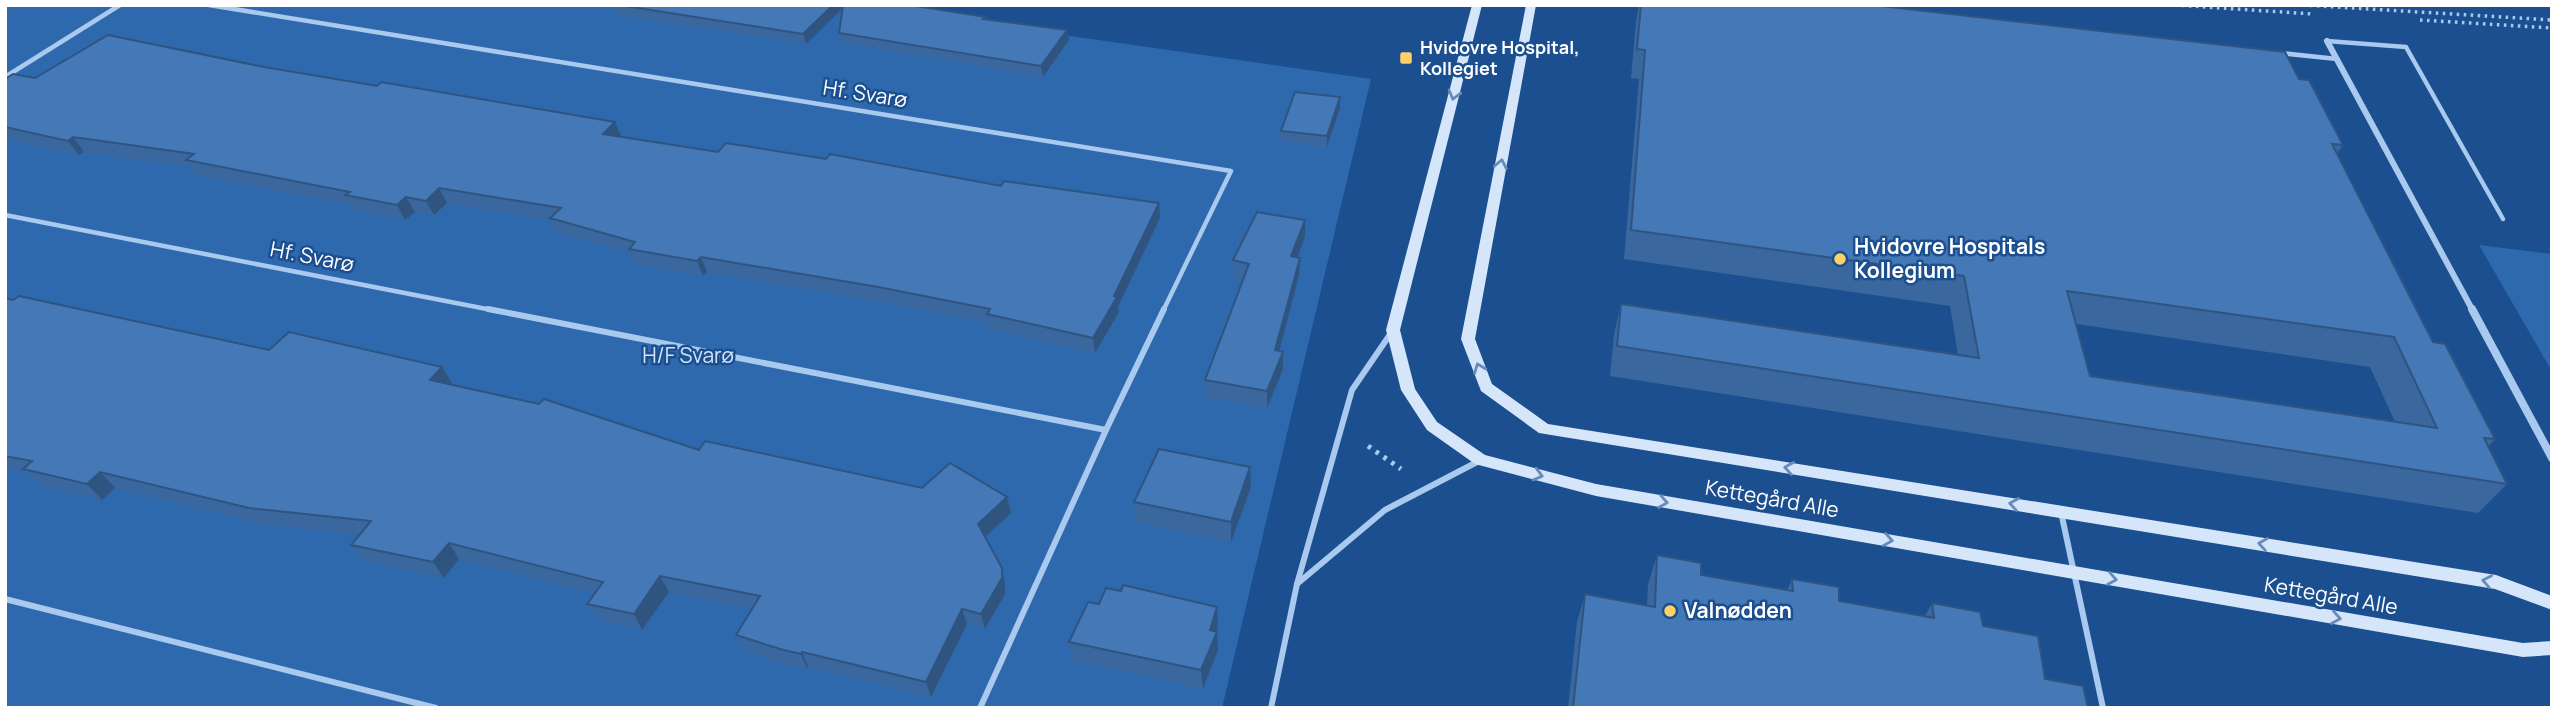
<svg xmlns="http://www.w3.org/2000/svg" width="2557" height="713" font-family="Manrope,sans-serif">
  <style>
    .green { fill: #2e69ad }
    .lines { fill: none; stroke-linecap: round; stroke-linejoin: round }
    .path-far1 { stroke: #a9c9ee; stroke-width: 3.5; stroke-dasharray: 2.5 4.5; stroke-linecap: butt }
    .path { stroke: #a9c9ee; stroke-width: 5; stroke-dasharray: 3.5 6; stroke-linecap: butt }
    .lane-far1 { stroke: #a9c9ee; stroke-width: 4.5 }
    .lane { stroke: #a9c9ee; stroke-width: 6 }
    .street-far1 { stroke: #a9c9ee; stroke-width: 6 }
    .street { stroke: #a9c9ee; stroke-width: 8 }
    .secondary { fill: #d6e6fa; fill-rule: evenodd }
    .wall { fill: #3a679d; fill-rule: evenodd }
    .shaded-wall { fill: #305480 }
    .building { fill: #4478b7; stroke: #305480; stroke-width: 2; fill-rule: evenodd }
    .oneway { stroke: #668bba }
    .poi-dot { fill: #ffd166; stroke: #1b4f8f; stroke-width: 2.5 }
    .labels { text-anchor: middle; stroke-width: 5; stroke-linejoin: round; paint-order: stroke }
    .far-poi-label { font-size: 18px; font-weight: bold; fill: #fff; stroke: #1b4f8f; text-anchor: start }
    .street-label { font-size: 21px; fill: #fff; stroke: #1b4f8f }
    .poi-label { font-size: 21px; font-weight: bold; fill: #fff; stroke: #1b4f8f; text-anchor: start }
    .park-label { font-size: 21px; fill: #cfe3fa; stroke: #1b4f8f }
  </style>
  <rect width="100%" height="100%" fill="#1b4f8f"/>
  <g class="green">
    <path d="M 5,5 L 853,5 L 1371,79 L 1222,708 L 5,708 Z"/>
    <path d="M 2479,245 L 2552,254 L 2552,368 L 2550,368 Z"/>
  </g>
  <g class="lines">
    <g class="path-far1">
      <path d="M 2175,5 L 2313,14"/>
      <path d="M 2303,5 L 2552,20"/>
      <path d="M 2420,20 L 2552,28"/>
    </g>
    <path class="path" d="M 1368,446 L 1401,469"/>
    <g class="lane-far1">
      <path d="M 209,5 L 1231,171 L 1163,311"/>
      <path d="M 2327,41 L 2406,47 L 2503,219"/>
      <path d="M 2280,53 L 2337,59"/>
      <path d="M 5,77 L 120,5"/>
      <path d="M 5,215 L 497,311"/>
    </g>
    <g class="lane">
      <path d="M 488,309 L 1106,430"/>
      <path d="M 2061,512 L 2103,708"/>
      <path d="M 1297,584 L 1385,510 L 1479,461"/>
      <path d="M 5,599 L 436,708"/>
      <path d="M 980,708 L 1106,430 L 1164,309"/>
      <path d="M 1271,708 L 1297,584 L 1352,390 L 1391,333"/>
    </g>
    <path class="street-far1" d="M 2327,41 L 2473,311"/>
    <path class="street" d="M 2472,309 L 2552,458"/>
    <g class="secondary">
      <path d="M 1472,5 L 1482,5 L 1400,330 L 1415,389 L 1437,422 L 1485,455 L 1596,484 L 2523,643 L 2552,641 L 2552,655 L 2523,657 L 1596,496 L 1475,464 L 1427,430 L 1401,390 L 1386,330 Z"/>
      <path d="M 1526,5 L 1536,5 L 1475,339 L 1492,384 L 1548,424 L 2496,575 L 2552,596 L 2552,610 L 2495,589 L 1539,433 L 1481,391 L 1461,339 Z"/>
    </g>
  </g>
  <g class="wall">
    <path d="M 614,5 L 909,5 L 986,17 L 986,20 L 1069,40 L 1043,77 L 841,43 L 839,33 L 843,8 L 806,44 L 617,15 Z"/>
    <path d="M 1639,5 L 1872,5 L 2299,79 L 2343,145 L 2337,153 L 2433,342 L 2495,439 L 2488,447 L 2507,484 L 2478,513 L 1610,376 L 1614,334 L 1621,304 L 1958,355 L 1950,306 L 1624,259 L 1639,79 L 1631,78 L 1636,21 ZM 2076,324 L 2370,367 L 2395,422 L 2090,376 Z"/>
    <path d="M 264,67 L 621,136 L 621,137 L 718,152 L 826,159 L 1001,186 L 1159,203 L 1160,218 L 1118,307 L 1119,312 L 1095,353 L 990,329 L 989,323 L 882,302 L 707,272 L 703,276 L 635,264 L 631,253 L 557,233 L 550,220 L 447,203 L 434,215 L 415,212 L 405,220 L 354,210 L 351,205 L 196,175 L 191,167 L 84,152 L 79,155 L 5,139 L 5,79 Z"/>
    <path d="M 1340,97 L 1340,108 L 1327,147 L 1281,141 L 1281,131 Z"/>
    <path d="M 1305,220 L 1305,237 L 1297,257 L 1299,275 L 1279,351 L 1283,352 L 1283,369 L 1267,408 L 1206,397 L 1205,380 L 1243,280 L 1234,278 L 1233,260 Z"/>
    <path d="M 5,298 L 269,350 L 452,383 L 451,384 L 699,450 L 922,488 L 1007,497 L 1011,513 L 985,537 L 1005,584 L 1005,594 L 985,629 L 967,624 L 931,697 L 808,667 L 807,669 L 787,665 L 743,650 L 736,635 L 752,609 L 669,592 L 642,630 L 597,619 L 587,604 L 595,594 L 459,559 L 444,578 L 363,560 L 351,545 L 360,535 L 262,524 L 115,488 L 102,500 L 39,485 L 27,473 L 5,469 Z"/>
    <path d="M 1251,487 L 1231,542 L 1137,522 L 1134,502 Z"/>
    <path d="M 1657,555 L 1701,575 L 1787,590 L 1792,579 L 1839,601 L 1925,616 L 1932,603 L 1983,626 L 2045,679 L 2088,708 L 1568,708 L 1577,622 L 1585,594 L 1647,605 L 1648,584 Z"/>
    <path d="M 1121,591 L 1217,607 L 1218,625 L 1216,632 L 1218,650 L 1203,689 L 1073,660 L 1069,642 L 1099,604 Z"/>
  </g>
  <g class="shaded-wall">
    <path d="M 833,5 L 843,5 L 844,7 L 806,44 L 803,34 Z"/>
    <path d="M 1067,30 L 1069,40 L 1043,77 L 1041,66 Z"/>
    <path d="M 1340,97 L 1340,108 L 1327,147 L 1327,136 Z"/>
    <path d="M 615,122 L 621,136 L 609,149 L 603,134 Z"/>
    <path d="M 73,137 L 84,152 L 79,155 L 68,141 Z"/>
    <path d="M 439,188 L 447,203 L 434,215 L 426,201 Z"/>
    <path d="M 406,197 L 415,212 L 405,220 L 397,205 Z"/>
    <path d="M 1159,203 L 1160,218 L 1118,307 L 1119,312 L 1095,353 L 1093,338 Z"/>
    <path d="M 1305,220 L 1305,237 L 1291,274 L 1291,256 Z"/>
    <path d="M 701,257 L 707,272 L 703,276 L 697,261 Z"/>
    <path d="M 1300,258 L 1299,275 L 1275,368 L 1275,350 Z"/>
    <path d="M 1283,352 L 1283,369 L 1267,408 L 1267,391 Z"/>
    <path d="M 442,367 L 452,383 L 440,396 L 430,380 Z"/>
    <path d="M 1250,467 L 1251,487 L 1231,542 L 1231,522 Z"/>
    <path d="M 100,472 L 115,488 L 102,500 L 87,484 Z"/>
    <path d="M 1007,497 L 1011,513 L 982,540 L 978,524 Z"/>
    <path d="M 449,543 L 459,559 L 444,578 L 433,562 Z"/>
    <path d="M 1002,568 L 1005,584 L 1005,594 L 985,629 L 981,614 Z"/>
    <path d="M 660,576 L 669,592 L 642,630 L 634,614 Z"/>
    <path d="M 1217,607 L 1218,625 L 1216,635 L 1217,632 L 1218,650 L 1203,689 L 1201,670 L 1210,630 Z"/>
    <path d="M 962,609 L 967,624 L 931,697 L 926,682 Z"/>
    <path d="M 802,652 L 808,667 L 807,669 L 801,654 Z"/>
  </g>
  <g class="building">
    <path d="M 619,5 L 833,5 L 803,34 Z"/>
    <path d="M 843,5 L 909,5 L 986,17 L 983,19 L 1067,30 L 1041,66 L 839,33 Z"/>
    <path d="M 1641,5 L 1872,5 L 2285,52 L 2299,79 L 2309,80 L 2343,145 L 2332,144 L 2433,342 L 2445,344 L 2495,439 L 2484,438 L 2507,484 L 1617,346 L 1621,304 L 1979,358 L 1964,276 L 1631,230 L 1645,50 L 1637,49 ZM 2067,291 L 2394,337 L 2437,428 L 2090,376 Z"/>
    <path d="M 108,35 L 264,67 L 377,86 L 381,82 L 615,122 L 603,134 L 718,152 L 726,143 L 826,159 L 830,154 L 1001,186 L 1004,181 L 1159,203 L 1114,296 L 1117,297 L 1093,338 L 987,314 L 990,309 L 878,287 L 701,257 L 697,261 L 629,249 L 635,242 L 550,218 L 561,208 L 439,188 L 426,201 L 406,197 L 397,205 L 345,195 L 350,192 L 186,160 L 194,154 L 73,137 L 68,141 L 5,127 L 5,79 L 13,74 L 35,78 Z"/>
    <path d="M 1295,92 L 1340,97 L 1327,136 L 1281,131 Z"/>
    <path d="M 1257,212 L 1305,220 L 1291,256 L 1300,258 L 1275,350 L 1283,352 L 1267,391 L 1205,380 L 1249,264 L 1233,260 Z"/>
    <path d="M 19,296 L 269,350 L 289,332 L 442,367 L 430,380 L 539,404 L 544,399 L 699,450 L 705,441 L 922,488 L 950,463 L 1007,497 L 978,524 L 1002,568 L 1002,578 L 981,614 L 962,609 L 926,682 L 802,652 L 801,654 L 780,649 L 736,635 L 760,596 L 660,576 L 634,614 L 587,604 L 603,582 L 449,543 L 433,562 L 351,545 L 371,521 L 249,508 L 100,472 L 87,484 L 23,469 L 32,461 L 5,456 L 5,298 L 13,300 Z"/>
    <path d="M 1159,449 L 1250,467 L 1231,522 L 1134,502 Z"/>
    <path d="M 1657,555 L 1701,563 L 1701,575 L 1793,591 L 1792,579 L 1839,587 L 1839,601 L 1934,618 L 1932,603 L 1980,612 L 1983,626 L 2038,636 L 2045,679 L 2083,686 L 2088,708 L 1573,708 L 1585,594 L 1655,607 Z"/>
    <path d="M 1123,585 L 1217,607 L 1210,630 L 1217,632 L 1201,670 L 1069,642 L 1088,602 L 1099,604 L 1106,588 L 1121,591 Z"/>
  </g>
  <defs><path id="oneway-chevron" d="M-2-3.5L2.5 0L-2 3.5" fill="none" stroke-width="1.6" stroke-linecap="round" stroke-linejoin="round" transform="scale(1.75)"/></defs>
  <g class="oneway">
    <use href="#oneway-chevron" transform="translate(1454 95) rotate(105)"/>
    <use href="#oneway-chevron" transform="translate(1501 164) rotate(-79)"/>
    <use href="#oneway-chevron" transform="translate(1479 368) rotate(-111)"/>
    <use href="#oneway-chevron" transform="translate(1789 468) rotate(-171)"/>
    <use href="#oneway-chevron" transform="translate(1538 475) rotate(15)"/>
    <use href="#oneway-chevron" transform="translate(1663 502) rotate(10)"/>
    <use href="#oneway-chevron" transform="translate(2014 504) rotate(-171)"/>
    <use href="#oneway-chevron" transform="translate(1888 540) rotate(10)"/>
    <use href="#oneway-chevron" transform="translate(2263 544) rotate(-171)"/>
    <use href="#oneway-chevron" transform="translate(2112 579) rotate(10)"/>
    <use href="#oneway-chevron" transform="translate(2487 581) rotate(-169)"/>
    <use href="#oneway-chevron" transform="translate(2336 618) rotate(10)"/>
  </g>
  <g class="poi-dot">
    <rect x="1399" y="51" width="14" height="14" rx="3.5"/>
    <circle cx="1840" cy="259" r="7"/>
    <circle cx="1670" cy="611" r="7"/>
  </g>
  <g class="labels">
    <g class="far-poi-label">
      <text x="1420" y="54">Hvidovre Hospital,<tspan x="1420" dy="21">Kollegiet</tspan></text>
    </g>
    <g class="street-label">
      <text transform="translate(865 94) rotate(9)" y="7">Hf. Svarø</text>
      <text transform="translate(312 257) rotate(11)" y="7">Hf. Svarø</text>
      <text transform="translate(1772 499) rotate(10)" y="7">Kettegård Alle</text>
      <text transform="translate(2331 596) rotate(10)" y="7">Kettegård Alle</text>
    </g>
    <g class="poi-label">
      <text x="1854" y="254">Hvidovre Hospitals<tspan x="1854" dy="24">Kollegium</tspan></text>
      <text x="1684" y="618">Valnødden</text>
    </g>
    <g class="park-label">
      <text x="688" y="363">H/F Svarø</text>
    </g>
  </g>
  <rect width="2557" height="713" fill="none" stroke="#ffffff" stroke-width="14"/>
</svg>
